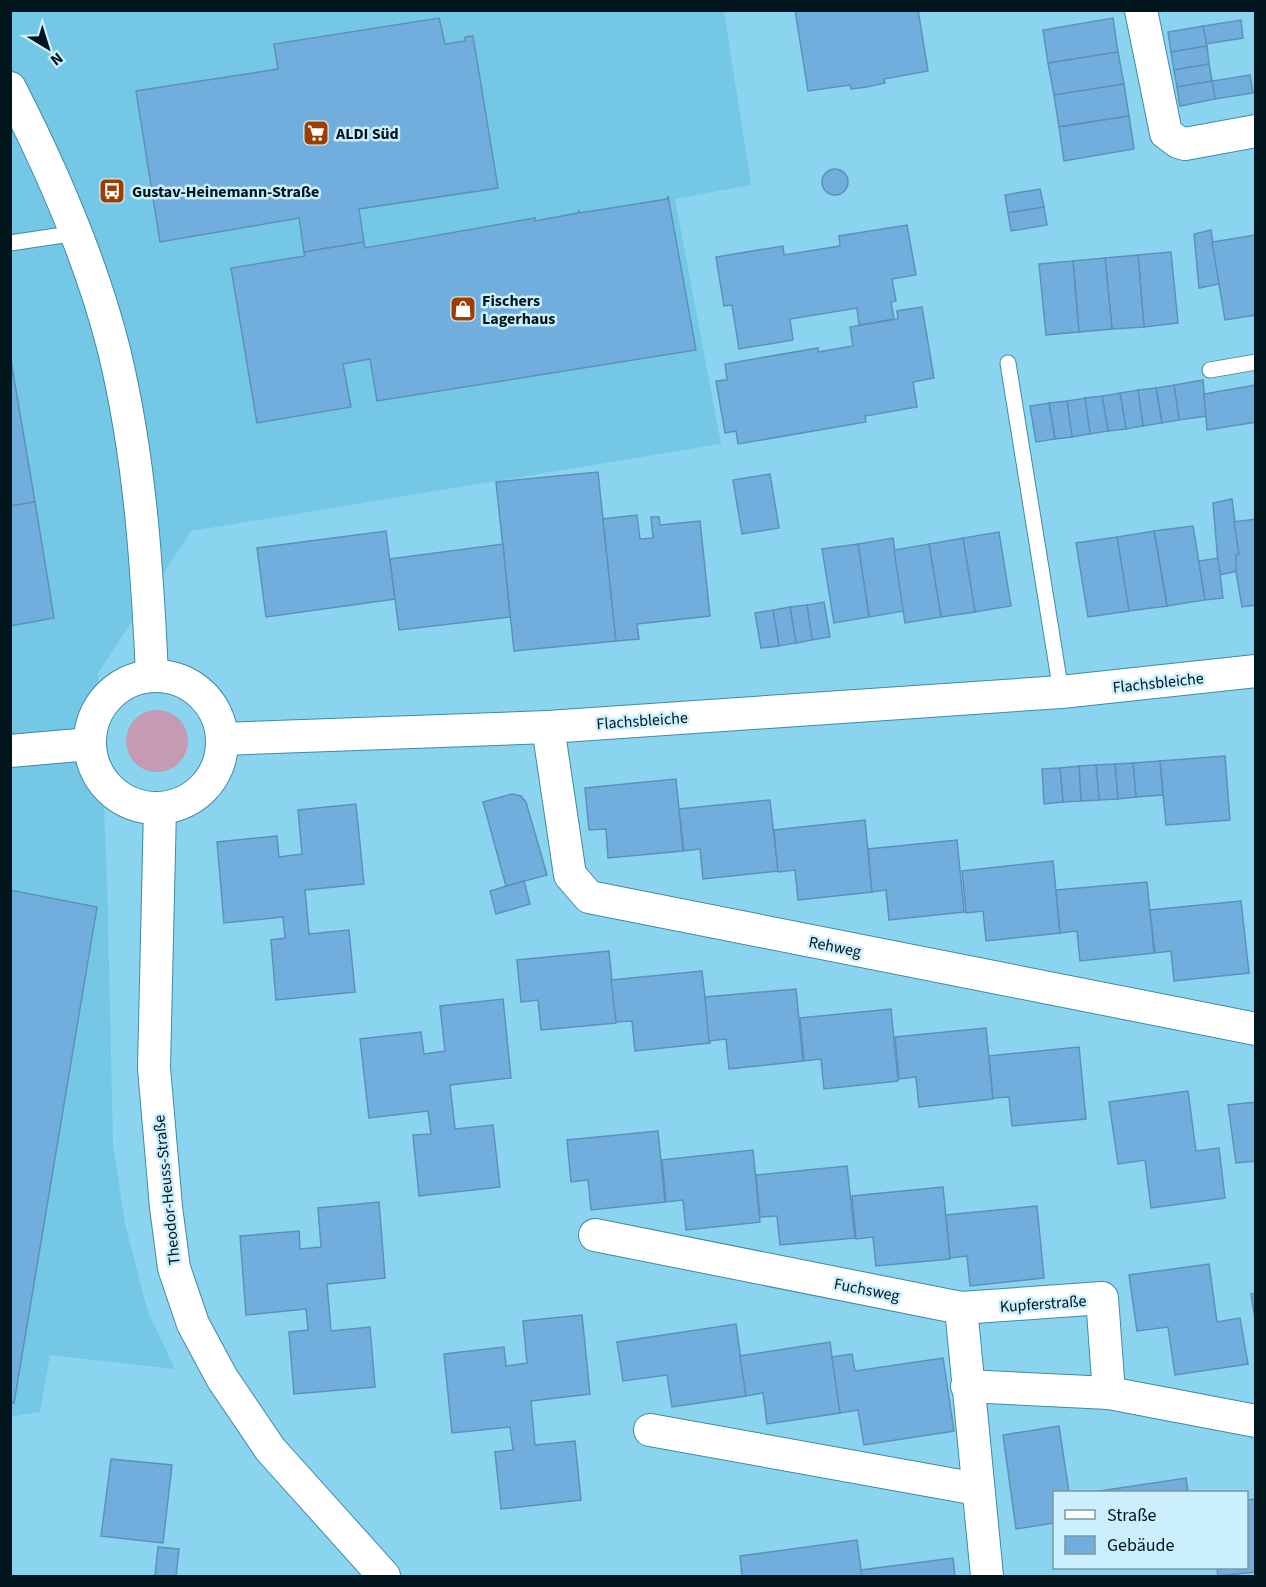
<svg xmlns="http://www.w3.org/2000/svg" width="1266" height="1587" font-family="'Source Sans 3',sans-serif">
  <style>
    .built { fill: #74c7e5 }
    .green { fill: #c49bb2 }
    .building { fill: #71aedd; stroke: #5d91b9; stroke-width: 1.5 }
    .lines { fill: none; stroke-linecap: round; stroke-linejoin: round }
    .service-casing { stroke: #418aa4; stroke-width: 17 }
    .minor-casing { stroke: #418aa4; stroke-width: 34 }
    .service { stroke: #fff; stroke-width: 15 }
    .minor { stroke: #fff; stroke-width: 32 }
    .labels { text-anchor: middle; stroke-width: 5; stroke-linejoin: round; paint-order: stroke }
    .poi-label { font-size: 16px; font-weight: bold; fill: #00151c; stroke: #cbeffc; text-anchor: start }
    .street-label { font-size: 16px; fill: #00151c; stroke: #cbeffc }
  </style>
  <rect width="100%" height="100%" fill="#8ad4ef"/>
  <path class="built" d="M 11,11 L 724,11 L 751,185 L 675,199 L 721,444 L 191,531 L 98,673 L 107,878 L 113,1144 L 125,1224 L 148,1312 L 175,1369 L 50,1355 L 40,1412 L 11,1417 Z"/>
  <circle class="green" cx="157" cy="741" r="31"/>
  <g class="building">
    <path d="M 795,10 L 918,10 L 928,71 L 884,79 L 885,83 L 867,87 L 851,89 L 850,85 L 808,91 Z"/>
    <path d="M 439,18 L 445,44 L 465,41 L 465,37 L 473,36 L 498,188 L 359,209 L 364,242 L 304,252 L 299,218 L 160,242 L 136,91 L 278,69 L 274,44 Z"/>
    <path d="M 1113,18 L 1118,52 L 1048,63 L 1043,30 Z"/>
    <path d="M 1241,20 L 1243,38 L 1206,44 L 1203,26 Z"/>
    <path d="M 1203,26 L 1207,46 L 1171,52 L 1168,32 Z"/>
    <path d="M 1207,46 L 1209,64 L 1174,70 L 1171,52 Z"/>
    <path d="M 1118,52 L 1124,84 L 1054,95 L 1048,63 Z"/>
    <path d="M 1209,64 L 1212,81 L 1177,87 L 1174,70 Z"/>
    <path d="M 1250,75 L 1253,93 L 1215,99 L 1212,81 Z"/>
    <path d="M 1212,81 L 1215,99 L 1180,106 L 1177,87 Z"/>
    <path d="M 1124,84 L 1129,116 L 1059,127 L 1054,95 Z"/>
    <path d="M 1129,116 L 1134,149 L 1064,161 L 1059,127 Z"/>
    <circle cx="835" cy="182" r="13"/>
    <path d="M 1040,189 L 1044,207 L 1008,213 L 1005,195 Z"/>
    <path d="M 668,196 L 696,350 L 377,401 L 370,359 L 343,364 L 351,407 L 257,423 L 231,268 L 305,256 L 304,252 L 364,242 L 365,248 L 535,218 L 535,221 L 578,213 L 579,211 L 580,213 L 667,199 Z"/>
    <path d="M 1044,207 L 1047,225 L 1011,231 L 1008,213 Z"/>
    <path d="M 907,225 L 916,275 L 892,279 L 896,301 L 891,302 L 894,319 L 859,325 L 857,308 L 790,319 L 793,340 L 739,349 L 732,305 L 724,306 L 716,257 L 783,246 L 784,255 L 840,246 L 839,236 Z"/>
    <path d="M 1211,230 L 1219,284 L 1199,288 L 1194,234 Z"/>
    <path d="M 1256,235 L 1256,315 L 1225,320 L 1212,242 Z"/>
    <path d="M 1171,252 L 1178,323 L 1144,327 L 1138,255 Z"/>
    <path d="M 1138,255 L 1144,327 L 1112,329 L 1105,258 Z"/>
    <path d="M 1105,258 L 1112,329 L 1079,332 L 1073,261 Z"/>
    <path d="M 1073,261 L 1079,332 L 1046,335 L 1039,264 Z"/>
    <path d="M 922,307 L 934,378 L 913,382 L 917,407 L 865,416 L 866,422 L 738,444 L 736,431 L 725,433 L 716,381 L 727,380 L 725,364 L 818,348 L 818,352 L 853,346 L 850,327 L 898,319 L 897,311 Z"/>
    <path d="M 10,355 L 35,502 L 10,506 Z"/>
    <path d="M 1203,380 L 1206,416 L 1179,420 L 1174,385 Z"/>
    <path d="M 1174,385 L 1179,420 L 1162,423 L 1156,388 Z"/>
    <path d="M 1256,385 L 1256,422 L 1207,430 L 1204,394 Z"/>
    <path d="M 1156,388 L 1162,423 L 1143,426 L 1138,390 Z"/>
    <path d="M 1138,390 L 1143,426 L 1126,429 L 1120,393 Z"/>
    <path d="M 1120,393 L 1126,429 L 1108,431 L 1102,396 Z"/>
    <path d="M 1102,396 L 1108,431 L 1090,434 L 1085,398 Z"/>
    <path d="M 1085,398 L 1090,434 L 1072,437 L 1067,401 Z"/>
    <path d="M 1067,401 L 1072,437 L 1055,439 L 1049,403 Z"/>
    <path d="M 1049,403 L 1055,439 L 1036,442 L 1030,406 Z"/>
    <path d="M 598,472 L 616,641 L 514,651 L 496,482 Z"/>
    <path d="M 770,474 L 779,528 L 742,534 L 733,480 Z"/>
    <path d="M 1232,499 L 1239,554 L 1236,555 L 1238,571 L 1219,575 L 1213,503 Z"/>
    <path d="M 35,502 L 54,618 L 10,626 L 10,506 Z"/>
    <path d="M 637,515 L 640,539 L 653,538 L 651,517 L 659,517 L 660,525 L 700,521 L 710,616 L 637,624 L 639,639 L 616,641 L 603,519 Z"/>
    <path d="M 1256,519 L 1256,605 L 1242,607 L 1236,572 L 1236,555 L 1239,554 L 1234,522 Z"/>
    <path d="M 1193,526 L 1205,600 L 1167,606 L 1154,531 Z"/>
    <path d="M 386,531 L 395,599 L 266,617 L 257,548 Z"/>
    <path d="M 1154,531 L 1167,606 L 1129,611 L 1117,537 Z"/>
    <path d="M 999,532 L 1011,606 L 975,612 L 963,538 Z"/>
    <path d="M 1117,537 L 1129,611 L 1088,617 L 1076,543 Z"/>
    <path d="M 893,538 L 904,611 L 869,617 L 858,544 Z"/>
    <path d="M 963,538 L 975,612 L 941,617 L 929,544 Z"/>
    <path d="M 503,544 L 510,617 L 399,630 L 390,559 Z"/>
    <path d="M 858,544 L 869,617 L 834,623 L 822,549 Z"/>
    <path d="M 929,544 L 941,617 L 905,623 L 894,550 Z"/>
    <path d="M 1218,558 L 1223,598 L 1205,600 L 1199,561 Z"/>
    <path d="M 824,602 L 830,637 L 812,640 L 807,605 Z"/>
    <path d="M 807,605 L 812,640 L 796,643 L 790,607 Z"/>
    <path d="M 790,607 L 796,643 L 779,646 L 773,610 Z"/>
    <path d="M 773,610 L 779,646 L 761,648 L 755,613 Z"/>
    <path d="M 1225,756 L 1230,820 L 1166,825 L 1160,761 Z"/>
    <path d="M 1160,761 L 1163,795 L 1136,797 L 1133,763 Z"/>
    <path d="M 1133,763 L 1136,797 L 1118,799 L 1115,764 Z"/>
    <path d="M 1115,764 L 1118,799 L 1099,800 L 1096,765 Z"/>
    <path d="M 1096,765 L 1099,800 L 1081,801 L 1079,766 Z"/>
    <path d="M 1079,766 L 1081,801 L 1063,802 L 1060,768 Z"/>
    <path d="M 1060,768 L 1063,802 L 1044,804 L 1042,769 Z"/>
    <path d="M 676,779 L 683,851 L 608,858 L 606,829 L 589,830 L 585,788 Z"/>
    <path d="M 512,794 L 521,796 L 526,802 L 547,875 L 506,886 L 483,802 Z"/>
    <path d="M 770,800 L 778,871 L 703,879 L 700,849 L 684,851 L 679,809 Z"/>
    <path d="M 356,804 L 364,884 L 305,890 L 309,934 L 349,930 L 355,992 L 276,1000 L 271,940 L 285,938 L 283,917 L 224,923 L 217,842 L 277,836 L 279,857 L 302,854 L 298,810 Z"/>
    <path d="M 865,820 L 872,892 L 798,900 L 795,870 L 778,872 L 774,830 Z"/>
    <path d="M 957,840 L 964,912 L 889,920 L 886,890 L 872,892 L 868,849 Z"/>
    <path d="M 1053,861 L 1060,933 L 986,941 L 983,911 L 966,913 L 962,871 Z"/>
    <path d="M 524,881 L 530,904 L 496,914 L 490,891 Z"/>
    <path d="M 1147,882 L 1154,953 L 1080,961 L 1077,931 L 1060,933 L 1056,890 Z"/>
    <path d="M 10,890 L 97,907 L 14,1403 L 10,1402 Z"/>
    <path d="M 1241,901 L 1249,973 L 1174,981 L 1171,951 L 1155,953 L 1150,910 Z"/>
    <path d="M 609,951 L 616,1023 L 541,1030 L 538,1000 L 521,1002 L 517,960 Z"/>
    <path d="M 702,971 L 710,1043 L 635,1051 L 632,1021 L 616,1022 L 611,980 Z"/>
    <path d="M 796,989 L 803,1061 L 729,1069 L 726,1039 L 709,1041 L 705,997 Z"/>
    <path d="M 503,999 L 511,1078 L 450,1085 L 455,1129 L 493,1125 L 500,1187 L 419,1196 L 413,1135 L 431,1134 L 428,1111 L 369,1118 L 360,1039 L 421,1032 L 424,1054 L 445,1051 L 440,1006 Z"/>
    <path d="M 891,1009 L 898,1081 L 824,1089 L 821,1059 L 804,1061 L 800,1018 Z"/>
    <path d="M 986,1028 L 993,1099 L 919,1107 L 916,1077 L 899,1079 L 895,1037 Z"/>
    <path d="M 1079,1047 L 1086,1119 L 1012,1126 L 1009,1097 L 993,1098 L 989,1056 Z"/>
    <path d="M 1188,1091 L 1196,1151 L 1219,1148 L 1225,1198 L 1151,1208 L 1145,1160 L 1118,1164 L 1109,1102 Z"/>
    <path d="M 1256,1102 L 1256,1161 L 1236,1163 L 1228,1105 Z"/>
    <path d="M 658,1131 L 665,1202 L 591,1210 L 588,1180 L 571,1182 L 567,1140 Z"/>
    <path d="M 753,1150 L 760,1222 L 686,1230 L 683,1200 L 666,1202 L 662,1160 Z"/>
    <path d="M 847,1166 L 855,1238 L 780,1245 L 777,1216 L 760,1217 L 756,1175 Z"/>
    <path d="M 943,1187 L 950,1259 L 876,1266 L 873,1237 L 856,1239 L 852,1196 Z"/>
    <path d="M 379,1202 L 385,1278 L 327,1284 L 331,1331 L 370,1327 L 375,1387 L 294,1394 L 289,1332 L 308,1330 L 306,1309 L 246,1315 L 240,1236 L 299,1231 L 300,1249 L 321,1247 L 318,1208 Z"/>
    <path d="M 1037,1206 L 1044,1278 L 970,1286 L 967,1256 L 950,1258 L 946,1215 Z"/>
    <path d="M 1209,1264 L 1217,1322 L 1240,1318 L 1248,1364 L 1175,1375 L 1168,1327 L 1137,1331 L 1129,1275 Z"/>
    <path d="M 1256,1293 L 1256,1326 L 1251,1294 Z"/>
    <path d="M 582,1315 L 590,1394 L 531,1401 L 535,1445 L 575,1441 L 581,1500 L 501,1509 L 495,1452 L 513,1450 L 510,1427 L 452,1433 L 444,1354 L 504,1347 L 506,1366 L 527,1363 L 523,1321 Z"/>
    <path d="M 736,1324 L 746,1396 L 672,1407 L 667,1375 L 623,1381 L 617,1342 Z"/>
    <path d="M 830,1342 L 840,1413 L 767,1424 L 763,1393 L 746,1396 L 740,1356 Z"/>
    <path d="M 852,1354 L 855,1371 L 943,1358 L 954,1431 L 864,1445 L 858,1410 L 840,1413 L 832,1357 Z"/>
    <path d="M 1059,1426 L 1069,1492 L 1054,1492 L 1054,1523 L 1016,1529 L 1003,1435 Z"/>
    <path d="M 111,1459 L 172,1465 L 163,1543 L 101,1536 Z"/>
    <path d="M 1186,1478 L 1188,1492 L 1093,1492 Z"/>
    <path d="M 1256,1499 L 1256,1572 L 1218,1576 L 1217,1568 L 1246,1568 L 1246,1500 Z"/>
    <path d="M 857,1540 L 862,1576 L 742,1576 L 740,1556 Z"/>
    <path d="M 158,1547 L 179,1549 L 176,1576 L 155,1576 Z"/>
    <path d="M 953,1558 L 955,1576 L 862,1576 L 861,1570 Z"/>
  </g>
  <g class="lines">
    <g class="service-casing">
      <g id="service">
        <path d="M 10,243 L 77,233"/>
        <path d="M 1008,363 L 1061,692"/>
        <path d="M 1210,370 L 1256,362"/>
      </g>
    </g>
    <g class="minor-casing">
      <g id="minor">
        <path d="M 1141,10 L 1166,133 L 1178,142 L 1185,144 L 1256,131"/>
        <path d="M 10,88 C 53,172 91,259 114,350 C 140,457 147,566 152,675"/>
        <circle cx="156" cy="742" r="66"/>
        <path d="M 548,727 L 570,875 L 589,897 L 1256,1029"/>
        <path d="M 223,739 L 548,727 L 1061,692 L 1256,671"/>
        <path d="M 10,751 L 90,744"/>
        <path d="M 160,808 L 154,1068 L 166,1207 L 174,1268 L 193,1324 L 222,1378 L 270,1449 L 384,1576"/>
        <path d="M 595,1235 L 961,1308 L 1102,1298 L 1109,1393 L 1256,1421"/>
        <path d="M 961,1308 L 987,1576"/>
        <path d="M 967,1386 L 1109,1393"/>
        <path d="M 650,1430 L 977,1489"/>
      </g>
    </g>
    <use href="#service" class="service"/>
    <use href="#minor" class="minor"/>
  </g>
  <defs>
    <g id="supermarket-square" transform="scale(1.35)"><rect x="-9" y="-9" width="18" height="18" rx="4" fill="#9f3c00" stroke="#cbeffc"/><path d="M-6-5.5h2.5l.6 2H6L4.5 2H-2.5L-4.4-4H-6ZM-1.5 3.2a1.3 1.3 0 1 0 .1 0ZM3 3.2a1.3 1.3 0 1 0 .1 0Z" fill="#fff"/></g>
    <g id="bus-square" transform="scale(1.35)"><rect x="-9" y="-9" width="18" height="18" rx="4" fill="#9f3c00" stroke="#cbeffc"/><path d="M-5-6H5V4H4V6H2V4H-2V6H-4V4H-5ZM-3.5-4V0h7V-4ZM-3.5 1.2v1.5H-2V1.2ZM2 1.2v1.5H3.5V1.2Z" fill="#fff"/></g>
    <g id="shop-square" transform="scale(1.35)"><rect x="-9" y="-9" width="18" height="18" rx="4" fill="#9f3c00" stroke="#cbeffc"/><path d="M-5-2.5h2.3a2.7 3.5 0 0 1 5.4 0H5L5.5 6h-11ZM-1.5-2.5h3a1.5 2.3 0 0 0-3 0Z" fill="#fff"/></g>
  </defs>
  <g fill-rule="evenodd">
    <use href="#supermarket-square" x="316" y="133"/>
    <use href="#bus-square" x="112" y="191"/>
    <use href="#shop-square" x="463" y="309"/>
  </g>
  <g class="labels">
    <g class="poi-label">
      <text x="336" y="139">ALDI Süd</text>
      <text x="132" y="197">Gustav-Heinemann-Straße</text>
      <text x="482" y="306">Fischers<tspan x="482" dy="18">Lagerhaus</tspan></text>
    </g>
    <g class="street-label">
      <text transform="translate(1158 682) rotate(-6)" y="6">Flachsbleiche</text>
      <text transform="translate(642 720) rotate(-4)" y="6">Flachsbleiche</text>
      <text transform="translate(835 946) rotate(11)" y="6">Rehweg</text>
      <text transform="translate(166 1190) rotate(-96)" y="6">Theodor-Heuss-Straße</text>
      <text transform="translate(867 1289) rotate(11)" y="6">Fuchsweg</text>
      <text transform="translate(1043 1303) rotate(-4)" y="6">Kupferstraße</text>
    </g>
  </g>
  <rect width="1266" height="1587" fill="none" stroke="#00151c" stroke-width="24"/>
  <rect x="1053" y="1491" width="195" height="78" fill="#cbeffc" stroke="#7a98a2" stroke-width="1.5"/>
  <rect x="1065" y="1510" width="30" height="9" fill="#ffffff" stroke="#7a98a2" stroke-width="1.5"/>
  <text x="1107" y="1521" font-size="18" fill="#00151c">Straße</text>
  <rect x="1065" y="1536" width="30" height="18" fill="#71aedd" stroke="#7a98a2" stroke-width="1.5"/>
  <text x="1107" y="1551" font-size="18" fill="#00151c">Gebäude</text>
  <g transform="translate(48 48) rotate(142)" stroke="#cbeffc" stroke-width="4.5" paint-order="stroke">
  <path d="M0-4.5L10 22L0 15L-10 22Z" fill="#00151c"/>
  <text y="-9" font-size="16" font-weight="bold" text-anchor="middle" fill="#00151c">N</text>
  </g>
</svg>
